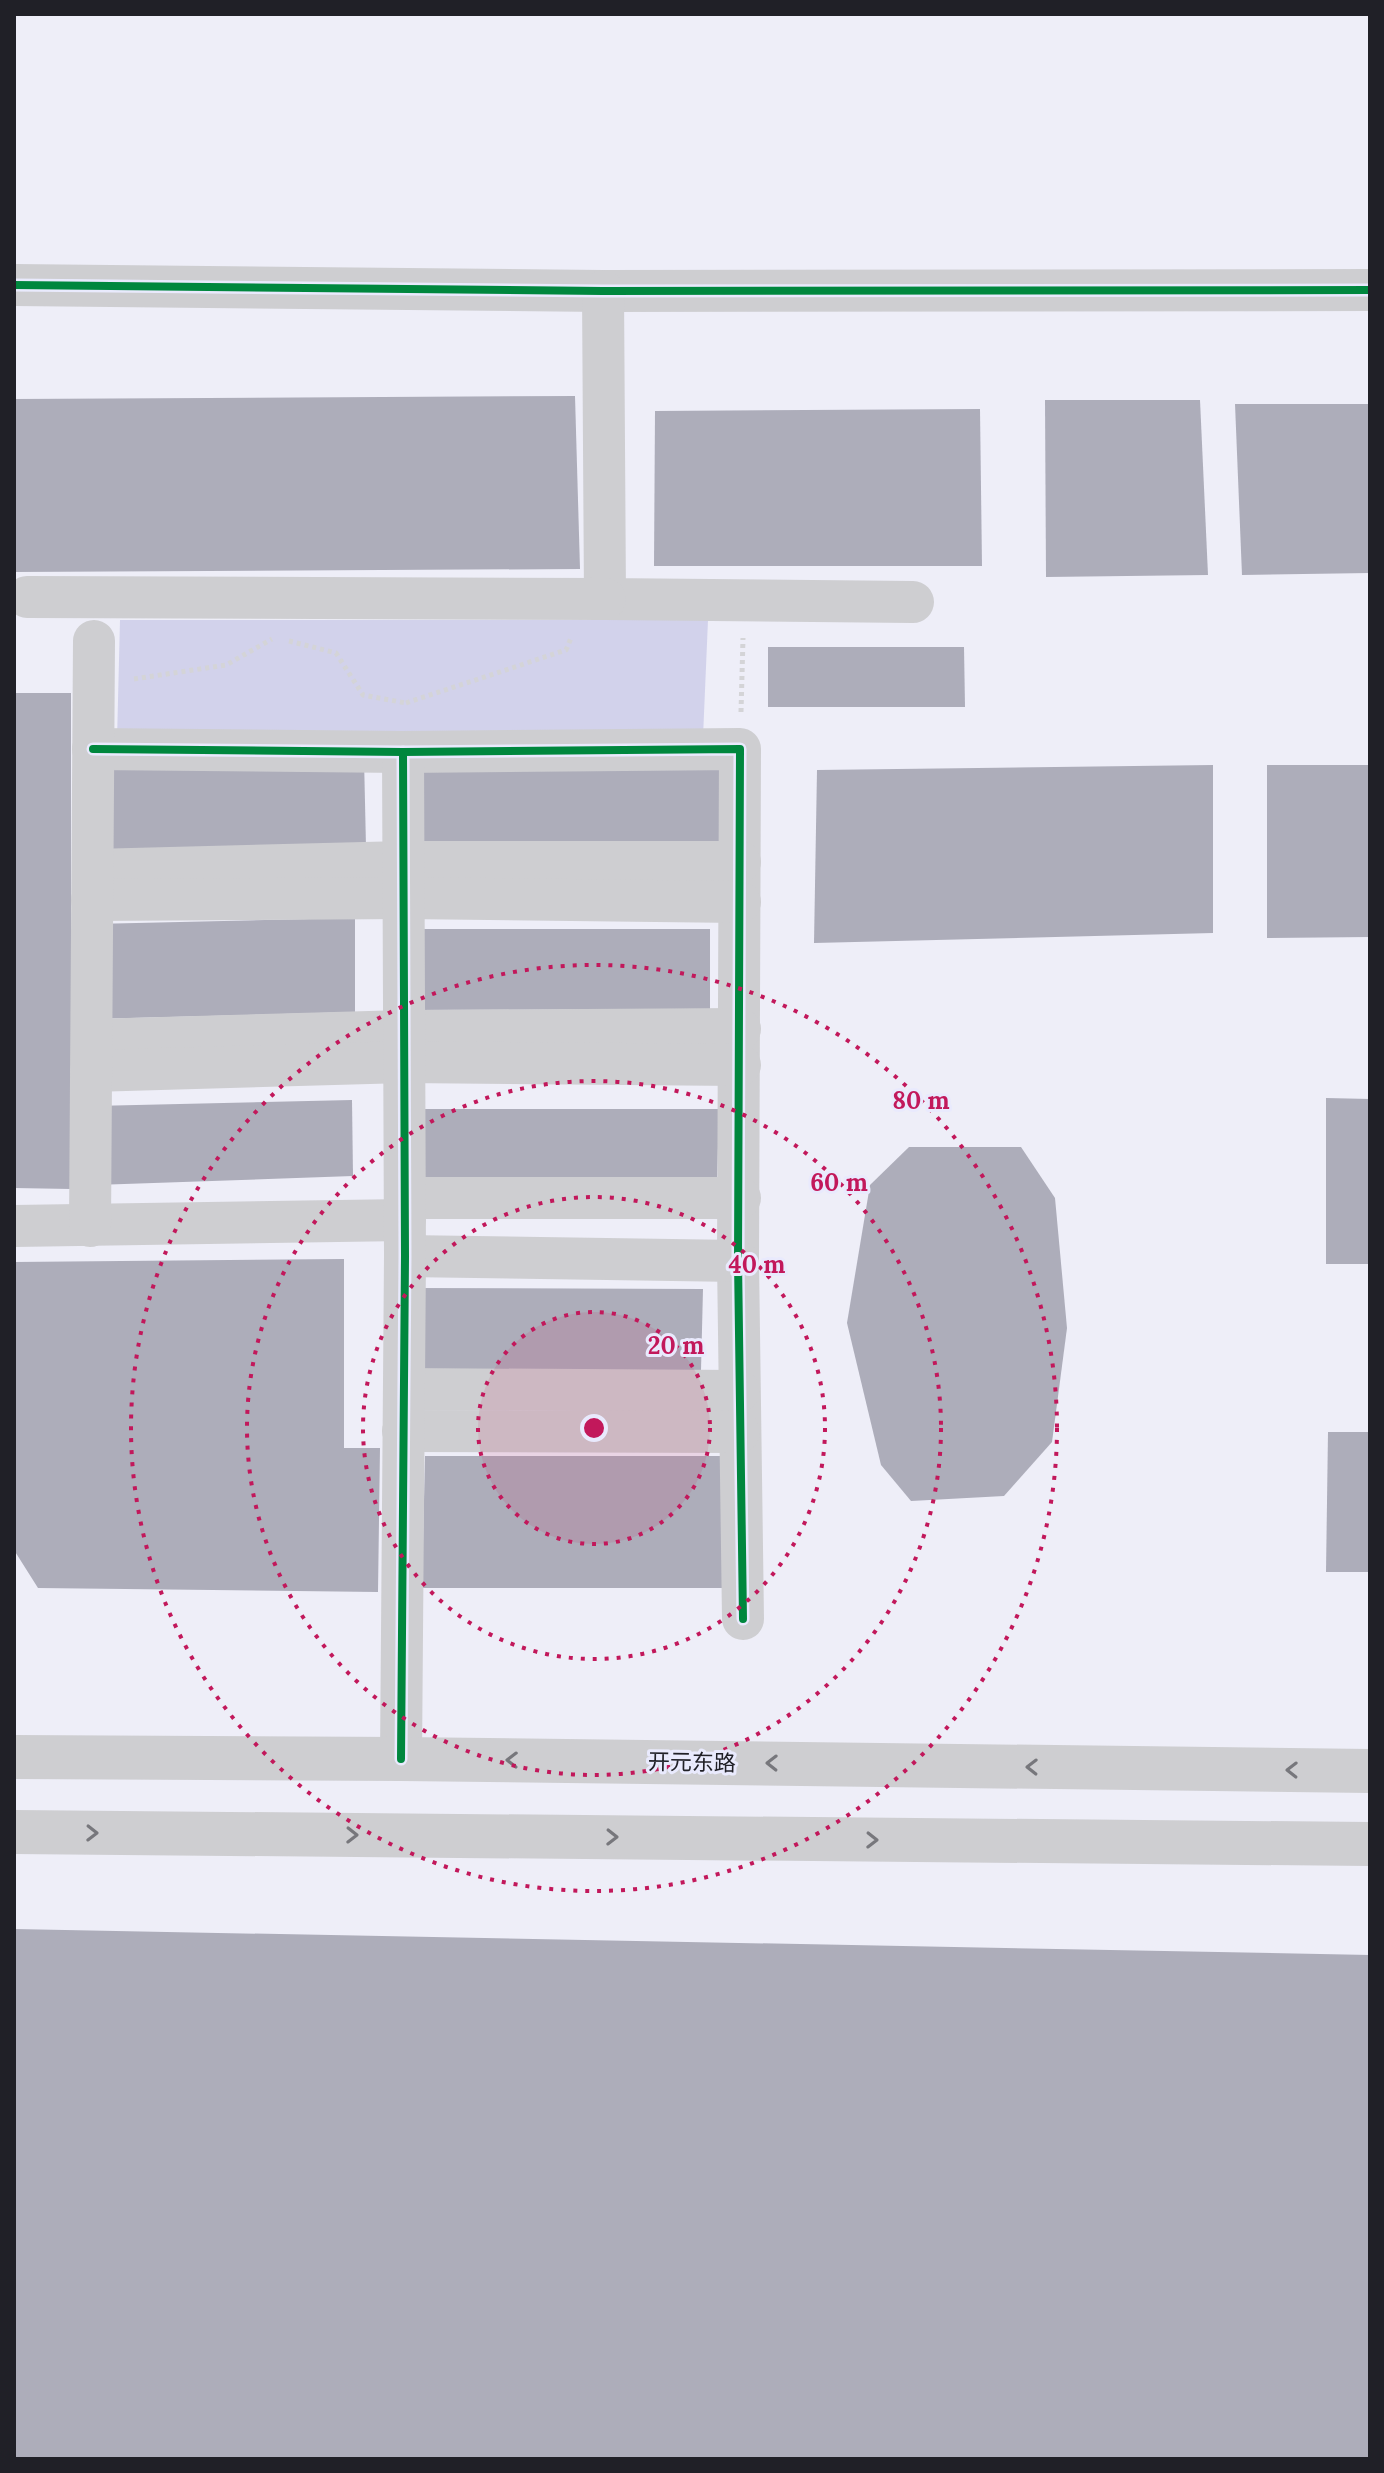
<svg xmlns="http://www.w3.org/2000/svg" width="1384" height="2473" font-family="Lora,'Noto Sans SC',serif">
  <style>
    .green { fill: #d2d2eb }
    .building { fill: #adadba }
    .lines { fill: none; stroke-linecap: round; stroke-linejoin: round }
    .path { stroke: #d4d4d7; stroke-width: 5; stroke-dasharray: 4 4; stroke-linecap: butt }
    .minor { stroke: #ceced1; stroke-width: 42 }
    .primary { stroke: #ceced1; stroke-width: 44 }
    .cycleway-casing { stroke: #e9eafd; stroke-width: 13 }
    .cycleway { stroke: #00873e; stroke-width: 8 }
    .oneway { stroke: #77777c }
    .ring { fill: none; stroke: #c2185b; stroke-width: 4; stroke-dasharray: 4 8 }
    .labels { text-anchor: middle; stroke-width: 6; stroke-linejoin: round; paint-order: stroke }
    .street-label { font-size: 22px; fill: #202027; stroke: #e9eafd }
    .centre { fill: #c2185b; stroke: #e9eafd; stroke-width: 4 }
    .ring-label { font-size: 24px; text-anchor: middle; font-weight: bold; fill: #c2185b; stroke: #e9eafd; stroke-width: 6; stroke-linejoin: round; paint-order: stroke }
  </style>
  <rect width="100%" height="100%" fill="#eeeef8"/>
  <path class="green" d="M 120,620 L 708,620 L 703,737 L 117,740 Z"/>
  <g class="building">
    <path d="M 575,396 L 580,569 L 14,572 L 14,399 Z"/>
    <path d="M 1045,400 L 1200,400 L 1208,575 L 1046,577 Z"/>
    <path d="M 1235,404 L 1370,404 L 1370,573 L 1242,575 Z"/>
    <path d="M 980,409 L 982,566 L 654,566 L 655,411 Z"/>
    <path d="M 768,647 L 964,647 L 965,707 L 768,707 Z"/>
    <path d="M 14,693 L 71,693 L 71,1189 L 14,1188 Z"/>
    <path d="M 364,758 L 366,847 L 95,850 L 96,762 Z"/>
    <path d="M 725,765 L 725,849 L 420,849 L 419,767 Z"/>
    <path d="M 1213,765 L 1213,933 L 814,943 L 817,770 Z"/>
    <path d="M 1267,765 L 1370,765 L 1370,937 L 1267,938 Z"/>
    <path d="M 355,918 L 355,1012 L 93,1019 L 93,924 Z"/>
    <path d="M 415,929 L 710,929 L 710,1009 L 415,1010 Z"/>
    <path d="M 1326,1098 L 1370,1099 L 1370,1264 L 1326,1264 Z"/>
    <path d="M 352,1100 L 353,1176 L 95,1185 L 93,1106 Z"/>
    <path d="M 413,1109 L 719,1109 L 717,1183 L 415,1183 Z"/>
    <path d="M 909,1147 L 1021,1147 L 1055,1198 L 1067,1328 L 1052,1442 L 1004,1496 L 911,1501 L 881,1465 L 847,1323 L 870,1185 Z"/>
    <path d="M 344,1259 L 344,1448 L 380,1448 L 378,1592 L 38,1588 L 14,1550 L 14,1262 Z"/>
    <path d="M 413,1288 L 703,1289 L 701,1370 L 413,1370 Z"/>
    <path d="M 1328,1432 L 1370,1432 L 1370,1572 L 1326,1572 Z"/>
    <path d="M 425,1456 L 726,1456 L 726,1588 L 422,1588 Z"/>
    <path d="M 14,1929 L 1370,1955 L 1370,2459 L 14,2459 Z"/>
  </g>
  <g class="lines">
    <g class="path">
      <path d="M 289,641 L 336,653 L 363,695 L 406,703"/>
      <path d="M 134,679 L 226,665 L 272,639"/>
      <path d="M 406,703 L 566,650 L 571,638"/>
      <path d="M 741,712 L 743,638"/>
    </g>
    <g class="minor">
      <path d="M 14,285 L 603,291 L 1370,290"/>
      <path d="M 603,291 L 605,599 L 913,602"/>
      <path d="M 27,597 L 605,599"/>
      <path d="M 93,749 L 403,752 L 740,749 L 738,1261 L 743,1619"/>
      <path d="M 93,870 L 404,862 L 740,862"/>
      <path d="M 92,900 L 405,898 L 740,902"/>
      <path d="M 92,1040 L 405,1031 L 740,1029"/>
      <path d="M 91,1071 L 405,1062 L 740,1065"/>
      <path d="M 405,1198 L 740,1198"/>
      <path d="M 14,1226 L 405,1220"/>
      <path d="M 90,1226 L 94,641"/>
      <path d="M 405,1256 L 738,1261"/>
      <path d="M 404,1389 L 739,1391"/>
      <path d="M 403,1431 L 739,1432"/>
      <path d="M 401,1759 L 405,1256 L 403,752"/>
    </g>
    <g class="primary">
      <path d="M 14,1757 L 401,1759 L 1370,1771"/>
      <path d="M 14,1832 L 1370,1844"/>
    </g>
    <g class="cycleway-casing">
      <g id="cycleway">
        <path d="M 14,285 L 603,291 L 1370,290"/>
        <path d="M 93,749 L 403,752 L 740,749 L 738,1261 L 743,1619"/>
        <path d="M 401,1759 L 405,1256 L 403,752"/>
      </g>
    </g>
    <use href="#cycleway" class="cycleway"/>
  </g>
  <defs><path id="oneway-chevron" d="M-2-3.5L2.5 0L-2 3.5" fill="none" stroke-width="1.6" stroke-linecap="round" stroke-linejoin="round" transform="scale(2)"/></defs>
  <g class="oneway">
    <use href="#oneway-chevron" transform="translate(512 1760) rotate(-179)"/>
    <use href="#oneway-chevron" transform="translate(772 1763) rotate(-179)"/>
    <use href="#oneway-chevron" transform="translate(1032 1767) rotate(-179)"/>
    <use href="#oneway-chevron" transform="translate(1292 1770) rotate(-179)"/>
    <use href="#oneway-chevron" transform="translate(92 1833) rotate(1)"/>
    <use href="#oneway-chevron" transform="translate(352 1835) rotate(1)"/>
    <use href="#oneway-chevron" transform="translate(612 1837) rotate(1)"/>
    <use href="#oneway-chevron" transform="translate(872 1840) rotate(1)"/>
  </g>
  <circle cx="594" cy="1428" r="116" fill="#c2185b" fill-opacity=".12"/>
  <g class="ring">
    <circle cx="594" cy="1428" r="116"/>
    <circle cx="594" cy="1428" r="231"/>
    <circle cx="594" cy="1428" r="347"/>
    <circle cx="594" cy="1428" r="463"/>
  </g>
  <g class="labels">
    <g class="street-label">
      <text transform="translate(692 1762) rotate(1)" y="8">开元东路</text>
    </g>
  </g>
  <circle cx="594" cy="1428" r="12" class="centre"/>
  <g class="ring-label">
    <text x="921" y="1109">80 m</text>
    <text x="839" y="1191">60 m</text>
    <text x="757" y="1273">40 m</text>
    <text x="676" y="1354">20 m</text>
  </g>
  <rect width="1384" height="2473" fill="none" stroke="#202027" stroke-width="32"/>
</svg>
